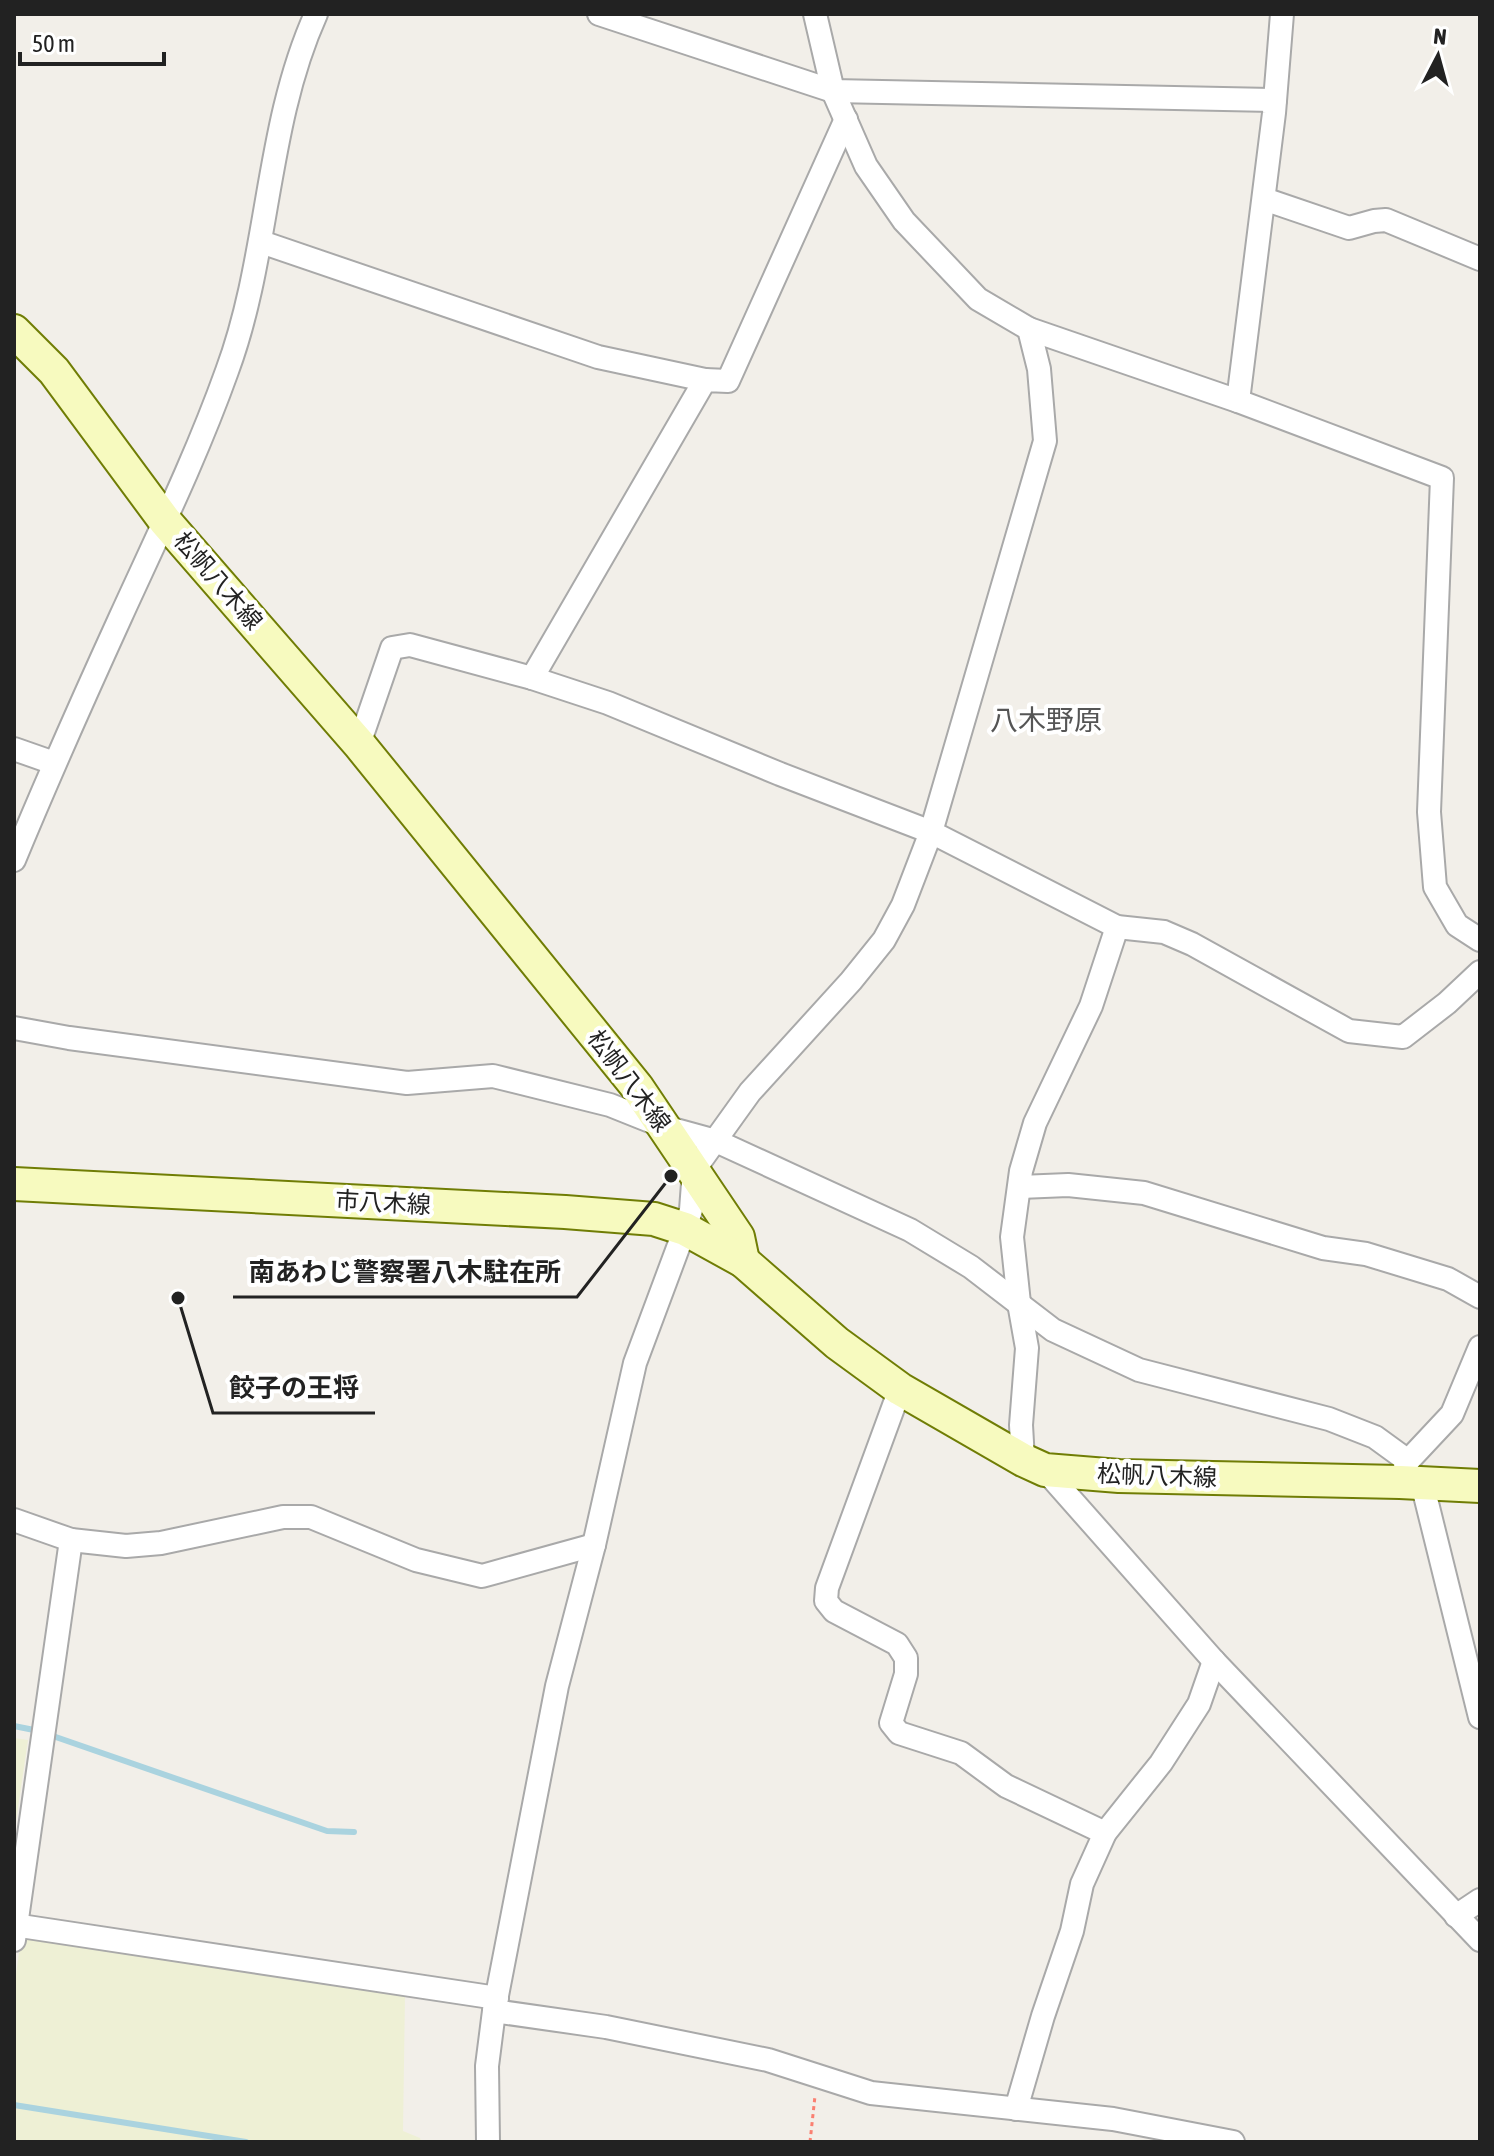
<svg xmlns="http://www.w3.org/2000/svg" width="1494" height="2156" font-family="'Asap Condensed','Noto Sans JP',sans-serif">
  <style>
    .farmland { fill: #eef0d5 }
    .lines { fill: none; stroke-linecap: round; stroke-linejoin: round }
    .stream { stroke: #aad3df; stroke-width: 6 }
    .street-casing { stroke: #a9a9a9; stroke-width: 26 }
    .secondary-casing { stroke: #707d05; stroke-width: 36 }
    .path { stroke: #fa8072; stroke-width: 3; stroke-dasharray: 4 4; stroke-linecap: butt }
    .street { stroke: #fff; stroke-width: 22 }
    .secondary { stroke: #f7fabf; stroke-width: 32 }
    .labels { text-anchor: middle; stroke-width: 8; stroke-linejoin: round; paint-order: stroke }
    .street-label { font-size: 24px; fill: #222; stroke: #fff }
    .quarter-label { font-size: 28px; fill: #555; stroke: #fff }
    .leader { fill: none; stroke: #222; stroke-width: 3 }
    .callout-dot { fill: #222; stroke: #fff; stroke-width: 3 }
    .callout-label { font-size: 26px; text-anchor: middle; font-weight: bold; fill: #222; stroke: #fff; stroke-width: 8; stroke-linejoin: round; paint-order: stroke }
  </style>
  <rect width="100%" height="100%" fill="#f2efe9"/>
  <g class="farmland">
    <path d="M 14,1738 L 28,1740 L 14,1835 Z"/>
    <path d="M 27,1936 L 405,1995 L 403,2131 L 420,2138 L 421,2142 L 14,2142 L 14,1988 L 21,1939 Z"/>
  </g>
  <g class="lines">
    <g class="stream">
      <path d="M 14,1726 L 39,1731"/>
      <path d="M 50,1735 L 327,1831 L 354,1832"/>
      <path d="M 14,2105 L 246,2142"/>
    </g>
    <g class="street-casing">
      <g id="street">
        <path d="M 599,14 L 833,91 L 1275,100"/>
        <path d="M 1264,199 L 1349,228 L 1374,221 L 1386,220 L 1480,259"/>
        <path d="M 261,242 L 598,357 L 705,380"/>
        <path d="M 1029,329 L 1238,401 L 1442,478 L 1429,812 L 1435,887 L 1457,925 L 1480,940"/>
        <path d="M 1238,401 L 1274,113 L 1282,14"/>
        <path d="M 532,678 L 705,380 L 728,381 L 846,119"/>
        <path d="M 359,744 L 392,648 L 410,645 L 532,678 L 608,703 L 780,774 L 931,832 L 1117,927 L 1164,932 L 1192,944 L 1349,1031 L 1403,1037 L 1447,1003 L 1480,972"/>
        <path d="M 14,749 L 54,763"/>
        <path d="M 14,860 C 48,778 84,697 121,616 C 158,535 197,455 227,371 C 270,255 265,127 316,14"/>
        <path d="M 14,1028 L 69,1038 L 407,1083 L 493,1076 L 610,1105 L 665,1127 L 716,1141 L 910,1230 L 971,1267 L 1053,1330 L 1139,1370 L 1329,1419 L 1375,1437 L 1408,1461"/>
        <path d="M 1020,1187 L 1068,1185 L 1144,1193 L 1323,1248 L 1366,1254 L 1448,1279 L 1480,1297"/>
        <path d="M 900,1389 L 827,1588 L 826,1601 L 834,1611 L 897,1644 L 906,1658 L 906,1674 L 891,1723 L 899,1733 L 961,1753 L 1006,1786 L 1105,1833"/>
        <path d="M 1023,1460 L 1021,1425 L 1027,1348 L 1019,1303 L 1012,1237 L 1021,1171 L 1035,1123 L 1091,1006 L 1117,927"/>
        <path d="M 1045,1470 L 1214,1661 L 1480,1940"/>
        <path d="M 1403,1473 L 1408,1461 L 1452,1414 L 1480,1347"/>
        <path d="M 1422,1483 L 1480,1717"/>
        <path d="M 14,1520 L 71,1540 L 126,1546 L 161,1543 L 283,1517 L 311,1517 L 416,1560 L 482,1576 L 594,1545"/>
        <path d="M 1456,1916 L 1480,1900"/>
        <path d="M 14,1925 L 497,1998"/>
        <path d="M 14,1940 L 71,1540"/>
        <path d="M 494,2011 L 606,2027 L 768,2060 L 871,2093 L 1113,2119 L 1233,2142"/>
        <path d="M 1016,2109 L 1043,2016 L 1072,1931 L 1082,1884 L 1105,1833 L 1161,1763 L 1199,1704 L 1214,1661"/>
        <path d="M 488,2142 L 487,2066 L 494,2011 L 557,1686 L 594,1545 L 635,1363 L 685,1229 L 691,1210 L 694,1170 L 750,1092 L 851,981 L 884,940 L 903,905 L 931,832 L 1045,441 L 1039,369 L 1029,329 L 978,299 L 904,221 L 866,166 L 833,91 L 815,14"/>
      </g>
    </g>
    <g class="secondary-casing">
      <g id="secondary">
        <path d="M 14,331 L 54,371 L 165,521 L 359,744 L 637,1087 L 738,1237 L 743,1261"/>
        <path d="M 14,1184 L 565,1212 L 654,1219 L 685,1229 L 743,1261 L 837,1343 L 900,1389 L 1023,1460 L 1045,1470 L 1119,1476 L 1400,1482 L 1480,1486"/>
      </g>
    </g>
    <path class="path" d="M 810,2142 L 815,2096"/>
    <use href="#street" class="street"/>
    <use href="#secondary" class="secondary"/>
  </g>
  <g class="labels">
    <g class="street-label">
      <text transform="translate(218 581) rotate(49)" y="8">松帆八木線</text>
      <text transform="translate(629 1081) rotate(53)" y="8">松帆八木線</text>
      <text transform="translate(383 1203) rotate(3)" y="8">市八木線</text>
      <text transform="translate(1157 1476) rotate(2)" y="8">松帆八木線</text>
    </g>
    <g class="quarter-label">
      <text x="1046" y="730">八木野原</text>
    </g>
  </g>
  <path class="leader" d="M671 1176L577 1297H233M178 1298L213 1413H375"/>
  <g class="callout-dot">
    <circle cx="671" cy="1176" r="8"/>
    <circle cx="178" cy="1298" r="8"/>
  </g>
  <g class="callout-label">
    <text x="405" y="1281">南あわじ警察署八木駐在所</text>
    <text x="294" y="1397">餃子の王将</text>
  </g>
  <rect width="1494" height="2156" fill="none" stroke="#222222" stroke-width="32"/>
  <g transform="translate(1438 56) rotate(6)" stroke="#ffffff" stroke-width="6" paint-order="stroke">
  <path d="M0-6L14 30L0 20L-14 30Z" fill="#222222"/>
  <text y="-12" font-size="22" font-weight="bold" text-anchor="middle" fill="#222222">N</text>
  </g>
  <path d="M20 52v12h144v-12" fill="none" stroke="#222222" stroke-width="4"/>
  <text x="32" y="52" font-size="24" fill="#222222" stroke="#ffffff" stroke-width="6" paint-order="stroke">50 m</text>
</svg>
